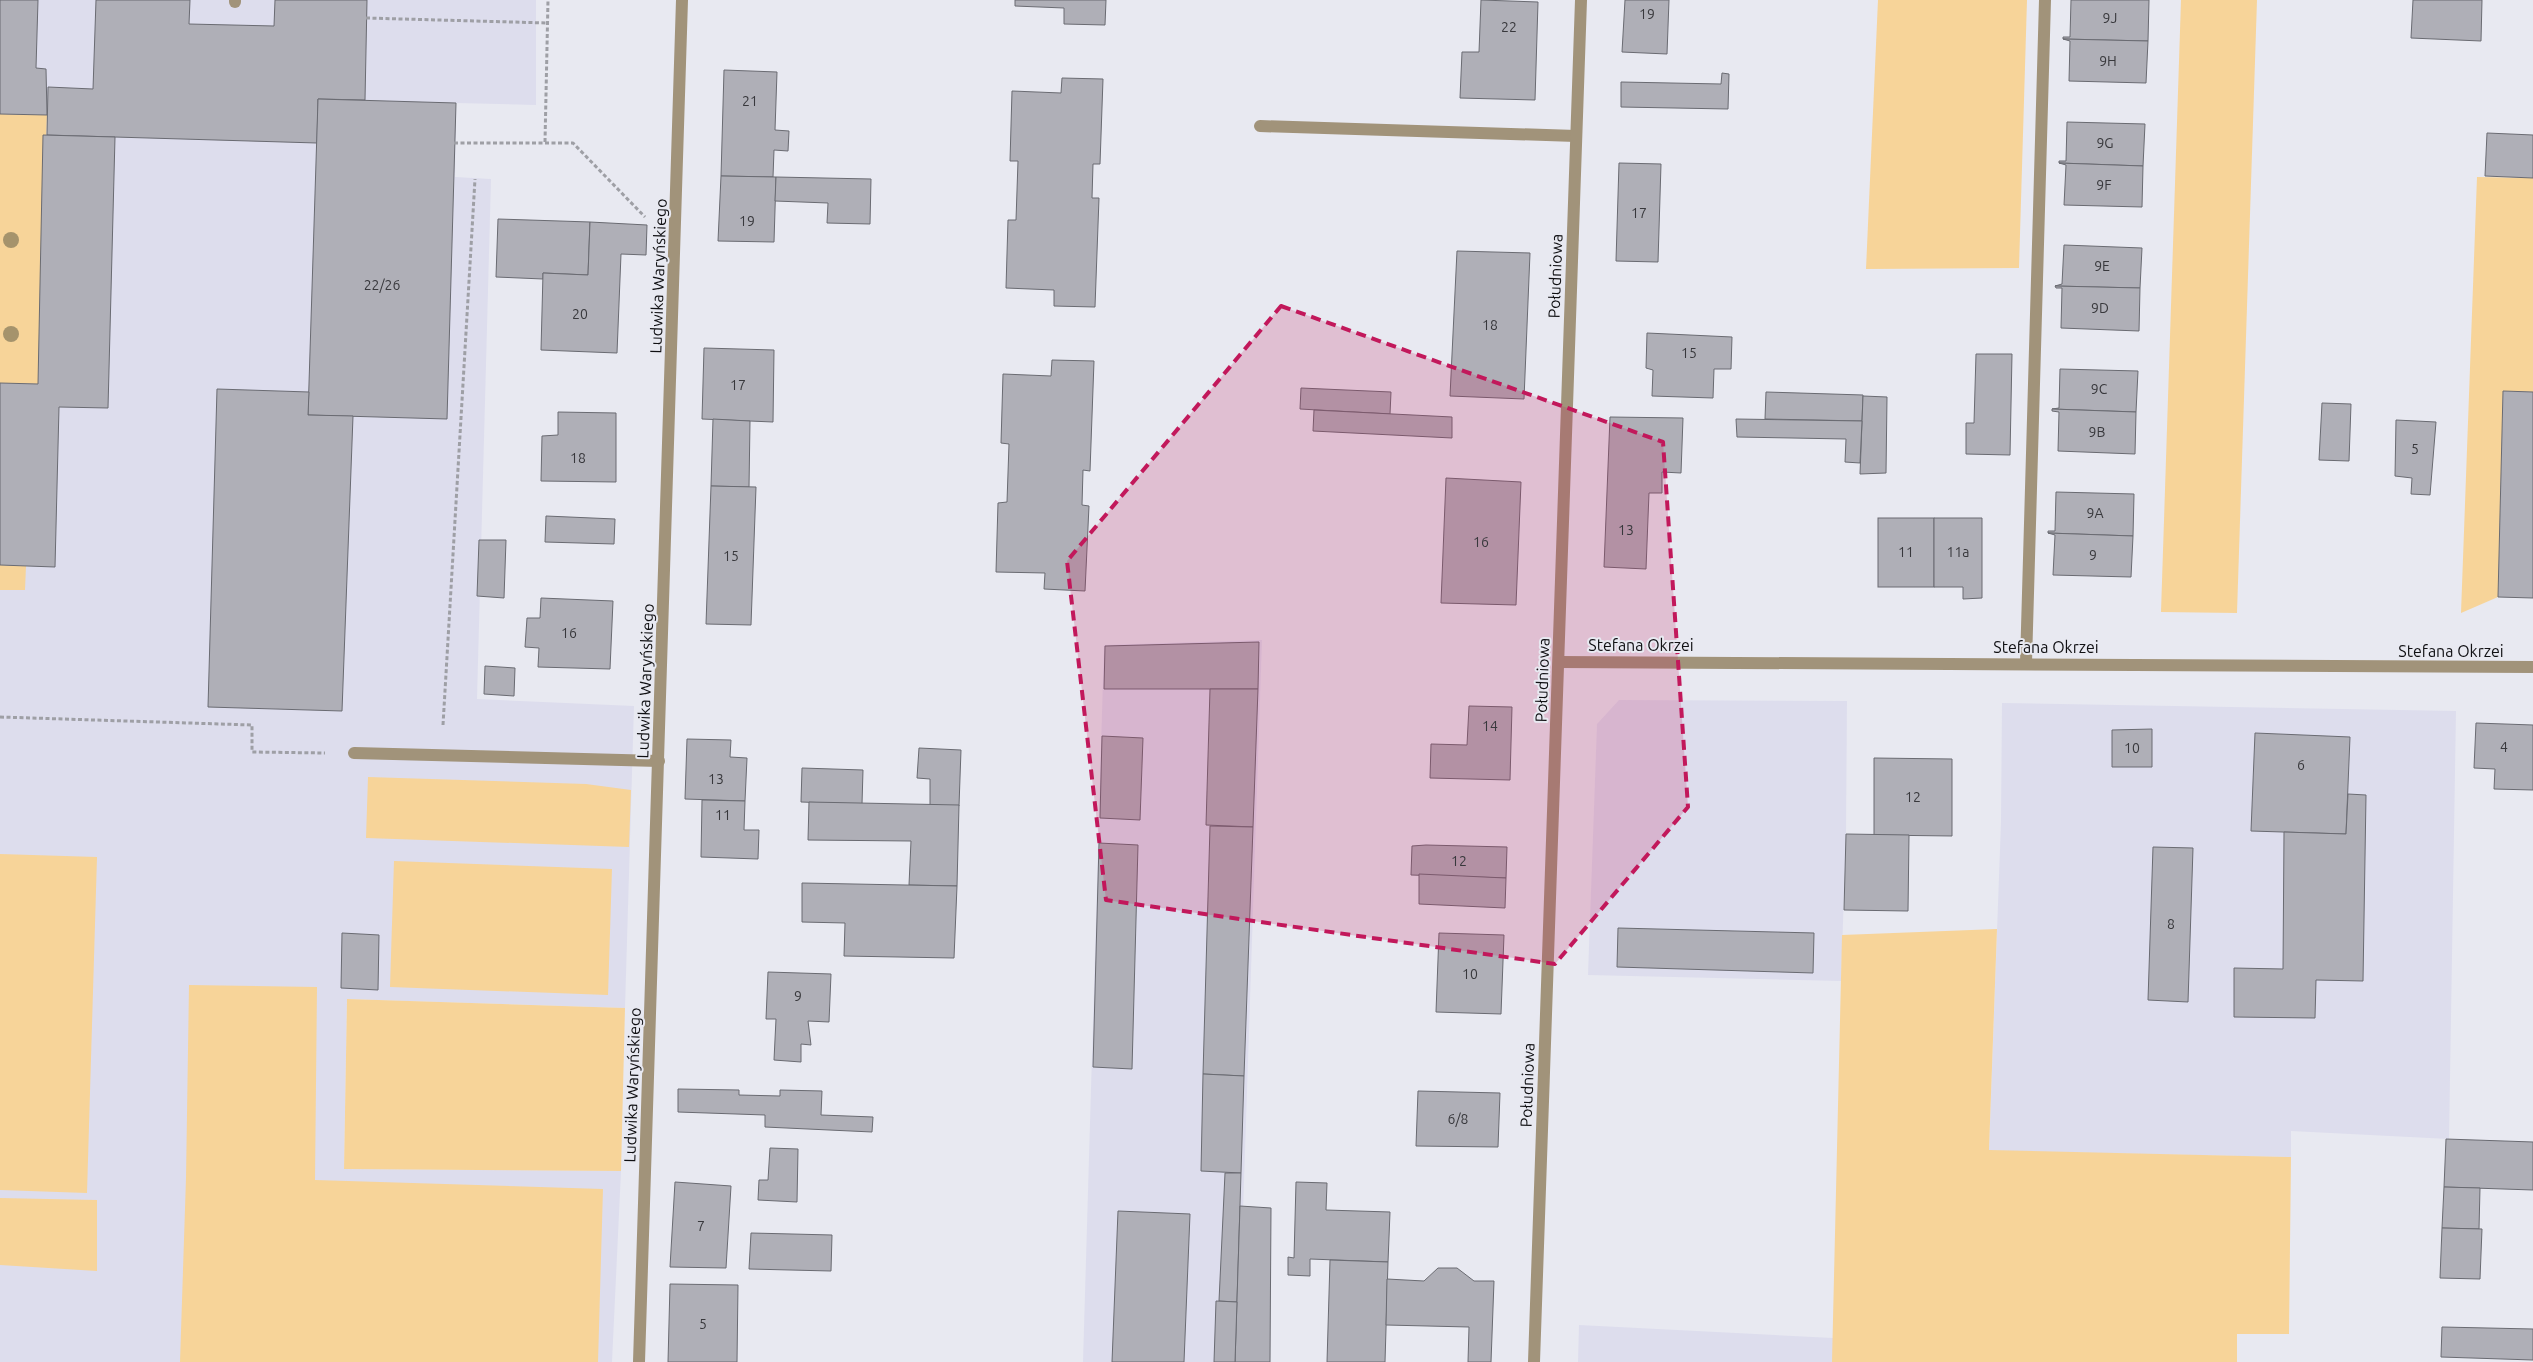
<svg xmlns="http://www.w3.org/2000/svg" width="2533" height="1362" font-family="Ubuntu,sans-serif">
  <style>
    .built { fill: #dddded }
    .green { fill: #f7d499 }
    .building { fill: #afafb7; stroke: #6a6b72 }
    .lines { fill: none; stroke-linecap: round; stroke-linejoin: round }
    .path { stroke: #9e9fa5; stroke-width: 3; stroke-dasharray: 4 2.5; stroke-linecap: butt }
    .lane { stroke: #a1937a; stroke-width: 12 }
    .street { stroke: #a1937a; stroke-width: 12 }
    .tree { fill: #a5936c }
    .marked { fill: #c2185b; fill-opacity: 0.2; stroke: #c2185b; stroke-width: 4; stroke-dasharray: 10 6; stroke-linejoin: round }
    .labels { text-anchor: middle; stroke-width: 4; stroke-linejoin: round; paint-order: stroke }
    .number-label { font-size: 14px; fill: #38383c }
    .street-label { font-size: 16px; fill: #101013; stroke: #e8e9f1 }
  </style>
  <rect width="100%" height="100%" fill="#e8e9f1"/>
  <g class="built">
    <path d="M 0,0 L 536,0 L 536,105 L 456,103 L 455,177 L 491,179 L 477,699 L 634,706 L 625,1008 L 347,999 L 344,1169 L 621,1171 L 612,1362 L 0,1362 Z"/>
    <path d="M 1262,640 L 1238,1362 L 1083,1362 L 1104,645 Z"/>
    <path d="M 1619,700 L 1847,701 L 1846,834 L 1841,981 L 1588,975 L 1597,724 Z"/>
    <path d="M 2002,703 L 2456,711 L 2449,1139 L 2291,1131 L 2291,1157 L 1989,1151 L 2001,822 Z"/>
    <path d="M 1579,1325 L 1833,1338 L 1833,1362 L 1578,1362 Z"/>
  </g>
  <g class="green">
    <path d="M 1878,0 L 2027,0 L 2019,268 L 1866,269 Z"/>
    <path d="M 2181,0 L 2257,0 L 2237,613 L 2161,612 Z"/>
    <path d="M 0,114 L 47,115 L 38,384 L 0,383 Z"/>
    <path d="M 2477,177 L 2533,178 L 2533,392 L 2503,391 L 2498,597 L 2461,613 Z"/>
    <path d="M 0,565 L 26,566 L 25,590 L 0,590 Z"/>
    <path d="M 368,777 L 586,784 L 631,790 L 629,847 L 366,838 Z"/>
    <path d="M 0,854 L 97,857 L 87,1193 L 0,1190 Z"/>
    <path d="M 394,861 L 612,869 L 608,995 L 390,987 Z"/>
    <path d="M 1997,929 L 1989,1150 L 2291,1157 L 2289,1334 L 2237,1334 L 2237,1362 L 1832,1362 L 1842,935 Z"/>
    <path d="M 189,985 L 317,987 L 315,1180 L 603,1189 L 598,1362 L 180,1362 L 186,1178 Z"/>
    <path d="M 347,999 L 625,1008 L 621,1171 L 344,1169 Z"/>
    <path d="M 0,1198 L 97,1200 L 97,1271 L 0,1265 Z"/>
  </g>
  <g class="building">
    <path d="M 0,0 L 38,0 L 36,68 L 46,69 L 47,115 L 0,114 Z"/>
    <path d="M 96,0 L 190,0 L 189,24 L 274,26 L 275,0 L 367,0 L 365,100 L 318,99 L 317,143 L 47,135 L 48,87 L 93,89 Z"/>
    <path d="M 1015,0 L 1106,0 L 1105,25 L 1064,24 L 1064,8 L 1015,6 Z"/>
    <path d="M 1481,0 L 1538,2 L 1535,100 L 1460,98 L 1462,52 L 1479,52 Z"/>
    <path d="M 1625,0 L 1669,0 L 1667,54 L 1622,52 Z"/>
    <path d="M 2071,0 L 2149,0 L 2148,41 L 2063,39 L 2063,37 L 2070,37 Z"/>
    <path d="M 2413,0 L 2482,0 L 2481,41 L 2411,38 Z"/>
    <path d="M 2063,39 L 2148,41 L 2146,83 L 2069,81 L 2070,41 Z"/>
    <path d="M 724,70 L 777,72 L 775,130 L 789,131 L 788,151 L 774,150 L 773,177 L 721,176 Z"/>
    <path d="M 1722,73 L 1729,74 L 1728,109 L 1621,107 L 1621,82 L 1721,84 Z"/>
    <path d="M 1062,78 L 1103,79 L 1100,164 L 1093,164 L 1092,198 L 1099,198 L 1095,307 L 1054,306 L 1054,290 L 1006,288 L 1008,220 L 1016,220 L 1018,161 L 1010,161 L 1012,91 L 1061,93 Z"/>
    <path d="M 318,99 L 456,103 L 447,419 L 308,415 Z"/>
    <path d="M 2067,122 L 2145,124 L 2143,166 L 2059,163 L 2059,161 L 2066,161 Z"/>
    <path d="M 2487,133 L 2533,135 L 2533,178 L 2485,176 Z"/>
    <path d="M 43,135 L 115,137 L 108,408 L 59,407 L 55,567 L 0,565 L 0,383 L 38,384 Z"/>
    <path d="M 1619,163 L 1661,164 L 1658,262 L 1616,261 Z"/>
    <path d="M 2059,163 L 2143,166 L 2142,207 L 2064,205 L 2066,165 Z"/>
    <path d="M 721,176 L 776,177 L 774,242 L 718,241 Z"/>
    <path d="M 776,177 L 871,179 L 870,224 L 827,223 L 828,203 L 775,201 Z"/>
    <path d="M 498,219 L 590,222 L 588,275 L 543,273 L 543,279 L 496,277 Z"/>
    <path d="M 590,222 L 647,225 L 646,255 L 621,254 L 617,353 L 541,350 L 543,273 L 588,275 Z"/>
    <path d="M 2064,245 L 2142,248 L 2140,288 L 2055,286 L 2062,284 Z"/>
    <path d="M 1457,251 L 1530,253 L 1524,399 L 1450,396 Z"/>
    <path d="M 2055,286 L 2140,288 L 2139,331 L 2061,328 L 2062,288 L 2056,288 Z"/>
    <path d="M 1647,333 L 1732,337 L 1731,369 L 1714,369 L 1713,398 L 1652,396 L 1653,370 L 1646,368 Z"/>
    <path d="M 704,348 L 774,350 L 773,422 L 702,419 Z"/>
    <path d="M 1976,354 L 2012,354 L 2010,455 L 1966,454 L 1966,423 L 1974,423 Z"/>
    <path d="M 1052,360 L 1094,361 L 1090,471 L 1083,470 L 1082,505 L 1089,506 L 1085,591 L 1044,589 L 1045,573 L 996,572 L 998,503 L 1007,502 L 1009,444 L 1001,443 L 1003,374 L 1051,376 Z"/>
    <path d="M 2060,369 L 2138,371 L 2136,412 L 2052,409 L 2059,408 Z"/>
    <path d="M 1301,388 L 1391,392 L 1390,414 L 1300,409 Z"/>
    <path d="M 217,389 L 309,392 L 308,415 L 353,416 L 342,711 L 208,707 Z"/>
    <path d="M 2503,391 L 2533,392 L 2533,598 L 2498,597 Z"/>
    <path d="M 1766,392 L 1863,395 L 1862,421 L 1765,419 Z"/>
    <path d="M 1863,396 L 1887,397 L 1886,473 L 1860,474 Z"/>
    <path d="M 2322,403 L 2351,404 L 2349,461 L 2319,460 Z"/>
    <path d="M 2052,409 L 2136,412 L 2135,454 L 2058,451 L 2059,412 L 2052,411 Z"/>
    <path d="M 1314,410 L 1452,417 L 1452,438 L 1313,431 Z"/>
    <path d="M 558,412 L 616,413 L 616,482 L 541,481 L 542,436 L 558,435 Z"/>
    <path d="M 1610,417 L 1683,418 L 1681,473 L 1662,472 L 1662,493 L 1649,493 L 1646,569 L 1604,567 Z"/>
    <path d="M 713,419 L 750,421 L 749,487 L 711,486 Z"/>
    <path d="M 1736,419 L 1862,421 L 1860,463 L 1845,462 L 1846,439 L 1737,437 Z"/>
    <path d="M 2396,420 L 2436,422 L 2430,495 L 2411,494 L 2412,478 L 2395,476 Z"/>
    <path d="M 1446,478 L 1521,482 L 1516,605 L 1441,603 Z"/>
    <path d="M 711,486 L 756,487 L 751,625 L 706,624 Z"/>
    <path d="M 2056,492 L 2134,494 L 2133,536 L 2048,533 L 2048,531 L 2055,531 Z"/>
    <path d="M 546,516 L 615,519 L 614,544 L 545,542 Z"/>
    <rect x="1878" y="518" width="56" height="69"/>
    <path d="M 1934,518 L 1982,518 L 1982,598 L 1963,599 L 1963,587 L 1934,587 Z"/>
    <path d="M 2048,533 L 2133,536 L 2131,577 L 2053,575 L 2055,535 Z"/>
    <path d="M 479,540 L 506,540 L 504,598 L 477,596 Z"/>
    <path d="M 541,598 L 613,601 L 610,669 L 538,667 L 539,648 L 525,647 L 527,618 L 540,618 Z"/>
    <path d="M 1259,642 L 1258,689 L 1104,689 L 1105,646 Z"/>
    <path d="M 485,666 L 515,668 L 514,696 L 484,694 Z"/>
    <path d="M 1210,689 L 1258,689 L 1253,827 L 1206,825 Z"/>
    <path d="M 1469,706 L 1512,707 L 1510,780 L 1430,778 L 1431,744 L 1467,745 Z"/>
    <path d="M 2476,723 L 2533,725 L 2533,790 L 2494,789 L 2495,769 L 2474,768 Z"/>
    <path d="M 2152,729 L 2152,767 L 2112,767 L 2112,730 Z"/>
    <path d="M 2255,733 L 2350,737 L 2346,834 L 2251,831 Z"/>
    <path d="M 1102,736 L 1143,738 L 1140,820 L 1100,818 Z"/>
    <path d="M 687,739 L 731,740 L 730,757 L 747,758 L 745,801 L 685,799 Z"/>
    <path d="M 919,748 L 961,750 L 959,806 L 930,805 L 930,779 L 917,778 Z"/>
    <path d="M 1874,758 L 1952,759 L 1952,836 L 1874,835 Z"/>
    <path d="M 802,768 L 863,770 L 862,804 L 801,802 Z"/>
    <path d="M 2348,794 L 2366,795 L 2363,981 L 2316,980 L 2315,1018 L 2234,1017 L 2234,968 L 2283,969 L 2284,832 L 2346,834 Z"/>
    <path d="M 702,800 L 745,801 L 744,830 L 759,830 L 758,859 L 701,857 Z"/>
    <path d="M 809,802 L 959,805 L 957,886 L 909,885 L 911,841 L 808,840 Z"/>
    <path d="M 1210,826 L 1253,827 L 1244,1076 L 1203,1074 Z"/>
    <path d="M 1846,834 L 1909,835 L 1908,911 L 1844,910 Z"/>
    <path d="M 1099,843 L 1138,845 L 1132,1069 L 1093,1067 Z"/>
    <path d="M 1426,845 L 1507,847 L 1506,878 L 1411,875 L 1412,846 Z"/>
    <path d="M 2153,847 L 2193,848 L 2188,1002 L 2148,1000 Z"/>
    <path d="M 1419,874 L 1506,878 L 1505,908 L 1419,904 Z"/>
    <path d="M 802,883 L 957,886 L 954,958 L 844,956 L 845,923 L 802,922 Z"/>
    <path d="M 1618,928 L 1814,933 L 1813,973 L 1617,967 Z"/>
    <path d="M 342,933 L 379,935 L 378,990 L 341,988 Z"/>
    <path d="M 1439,933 L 1504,935 L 1501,1014 L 1436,1012 Z"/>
    <path d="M 768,972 L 831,974 L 829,1022 L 808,1021 L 811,1045 L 801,1044 L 801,1062 L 774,1060 L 776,1019 L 766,1019 Z"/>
    <path d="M 1203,1074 L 1244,1076 L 1241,1173 L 1201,1171 Z"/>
    <path d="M 678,1089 L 739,1090 L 739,1095 L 780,1096 L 780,1090 L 822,1091 L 821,1115 L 873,1117 L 872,1132 L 765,1127 L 765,1115 L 678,1112 Z"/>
    <path d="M 1418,1091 L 1500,1093 L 1498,1147 L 1416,1146 Z"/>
    <path d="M 2446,1139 L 2533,1142 L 2533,1190 L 2444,1187 Z"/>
    <path d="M 770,1148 L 798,1149 L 797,1202 L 758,1200 L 759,1180 L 768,1180 Z"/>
    <path d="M 1225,1173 L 1241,1173 L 1237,1302 L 1219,1301 Z"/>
    <path d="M 675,1182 L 731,1186 L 726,1268 L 670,1267 Z"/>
    <path d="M 1296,1182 L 1327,1183 L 1326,1210 L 1390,1212 L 1388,1262 L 1310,1259 L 1310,1276 L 1288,1275 L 1288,1257 L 1294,1258 Z"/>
    <path d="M 2444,1187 L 2480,1188 L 2479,1229 L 2442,1228 Z"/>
    <path d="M 1240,1206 L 1271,1208 L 1270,1362 L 1235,1362 Z"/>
    <path d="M 1118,1211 L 1190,1214 L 1184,1362 L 1112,1362 Z"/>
    <path d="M 2442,1228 L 2482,1229 L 2480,1279 L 2440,1278 Z"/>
    <path d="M 751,1233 L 832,1235 L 831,1271 L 749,1269 Z"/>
    <path d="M 1330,1260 L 1388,1262 L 1385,1362 L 1327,1362 Z"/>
    <path d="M 1438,1268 L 1457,1268 L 1474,1281 L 1494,1281 L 1491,1362 L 1468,1362 L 1469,1327 L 1386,1325 L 1387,1279 L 1424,1281 Z"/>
    <path d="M 670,1284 L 738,1285 L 737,1362 L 668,1362 Z"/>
    <path d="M 1216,1301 L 1237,1302 L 1235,1362 L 1214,1362 Z"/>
    <path d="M 2442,1327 L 2533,1329 L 2533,1360 L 2441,1357 Z"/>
  </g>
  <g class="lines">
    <g class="path">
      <path d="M 366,18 L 548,23"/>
      <path d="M 545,142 L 548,0"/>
      <path d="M 454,143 L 573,143 L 645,217"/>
      <path d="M 0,717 L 252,725 L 252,752 L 325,753"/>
      <path d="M 443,725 L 475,179"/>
    </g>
    <g class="lane">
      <path d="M 235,2 L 235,0"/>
      <path d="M 1260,126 L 1576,136"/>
      <path d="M 2026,663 L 2045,0"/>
      <path d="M 354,753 L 659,761"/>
    </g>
    <g class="street">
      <path d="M 1559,662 L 2533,667"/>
      <path d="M 639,1362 L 682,0"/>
      <path d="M 1534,1362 L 1581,0"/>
    </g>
  </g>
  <g class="tree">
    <circle cx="11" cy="240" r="8"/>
    <circle cx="11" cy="334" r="8"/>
  </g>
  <path class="marked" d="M 1281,306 L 1663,442 L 1688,807 L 1555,964 L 1106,900 L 1067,561 Z"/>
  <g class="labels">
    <g class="number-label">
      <text x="1647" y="19">19</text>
      <text x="2110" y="23">9J</text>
      <text x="1509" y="32">22</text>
      <text x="2108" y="66">9H</text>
      <text x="750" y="106">21</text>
      <text x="2105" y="148">9G</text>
      <text x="2104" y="190">9F</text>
      <text x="1639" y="218">17</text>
      <text x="747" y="226">19</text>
      <text x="2102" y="271">9E</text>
      <text x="382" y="290">22/26</text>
      <text x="2100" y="313">9D</text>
      <text x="580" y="319">20</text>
      <text x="1490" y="330">18</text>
      <text x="1689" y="358">15</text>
      <text x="738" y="390">17</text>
      <text x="2099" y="394">9C</text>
      <text x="2097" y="437">9B</text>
      <text x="2415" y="454">5</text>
      <text x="578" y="463">18</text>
      <text x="2095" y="518">9A</text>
      <text x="1626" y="535">13</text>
      <text x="1481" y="547">16</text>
      <text x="1906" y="557">11</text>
      <text x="1958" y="557">11a</text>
      <text x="2093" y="560">9</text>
      <text x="731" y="561">15</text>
      <text x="569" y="638">16</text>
      <text x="1490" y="731">14</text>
      <text x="2504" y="752">4</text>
      <text x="2132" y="753">10</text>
      <text x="2301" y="770">6</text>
      <text x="716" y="784">13</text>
      <text x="1913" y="802">12</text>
      <text x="723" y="820">11</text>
      <text x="1459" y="866">12</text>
      <text x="2171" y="929">8</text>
      <text x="1470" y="979">10</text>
      <text x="798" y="1001">9</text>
      <text x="1458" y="1124">6/8</text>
      <text x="701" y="1231">7</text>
      <text x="703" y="1329">5</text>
    </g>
    <g class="street-label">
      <text transform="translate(658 276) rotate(-88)" y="6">Ludwika Waryńskiego</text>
      <text transform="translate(1555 276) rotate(-88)" y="6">Południowa</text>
      <text x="1641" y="651">Stefana Okrzei</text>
      <text x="2046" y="653">Stefana Okrzei</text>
      <text x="2451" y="657">Stefana Okrzei</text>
      <text transform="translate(1542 680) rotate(-88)" y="6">Południowa</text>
      <text transform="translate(645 681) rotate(-88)" y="6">Ludwika Waryńskiego</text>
      <text transform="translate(632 1085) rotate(-88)" y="6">Ludwika Waryńskiego</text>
      <text transform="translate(1527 1085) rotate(-88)" y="6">Południowa</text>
    </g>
  </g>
</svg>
